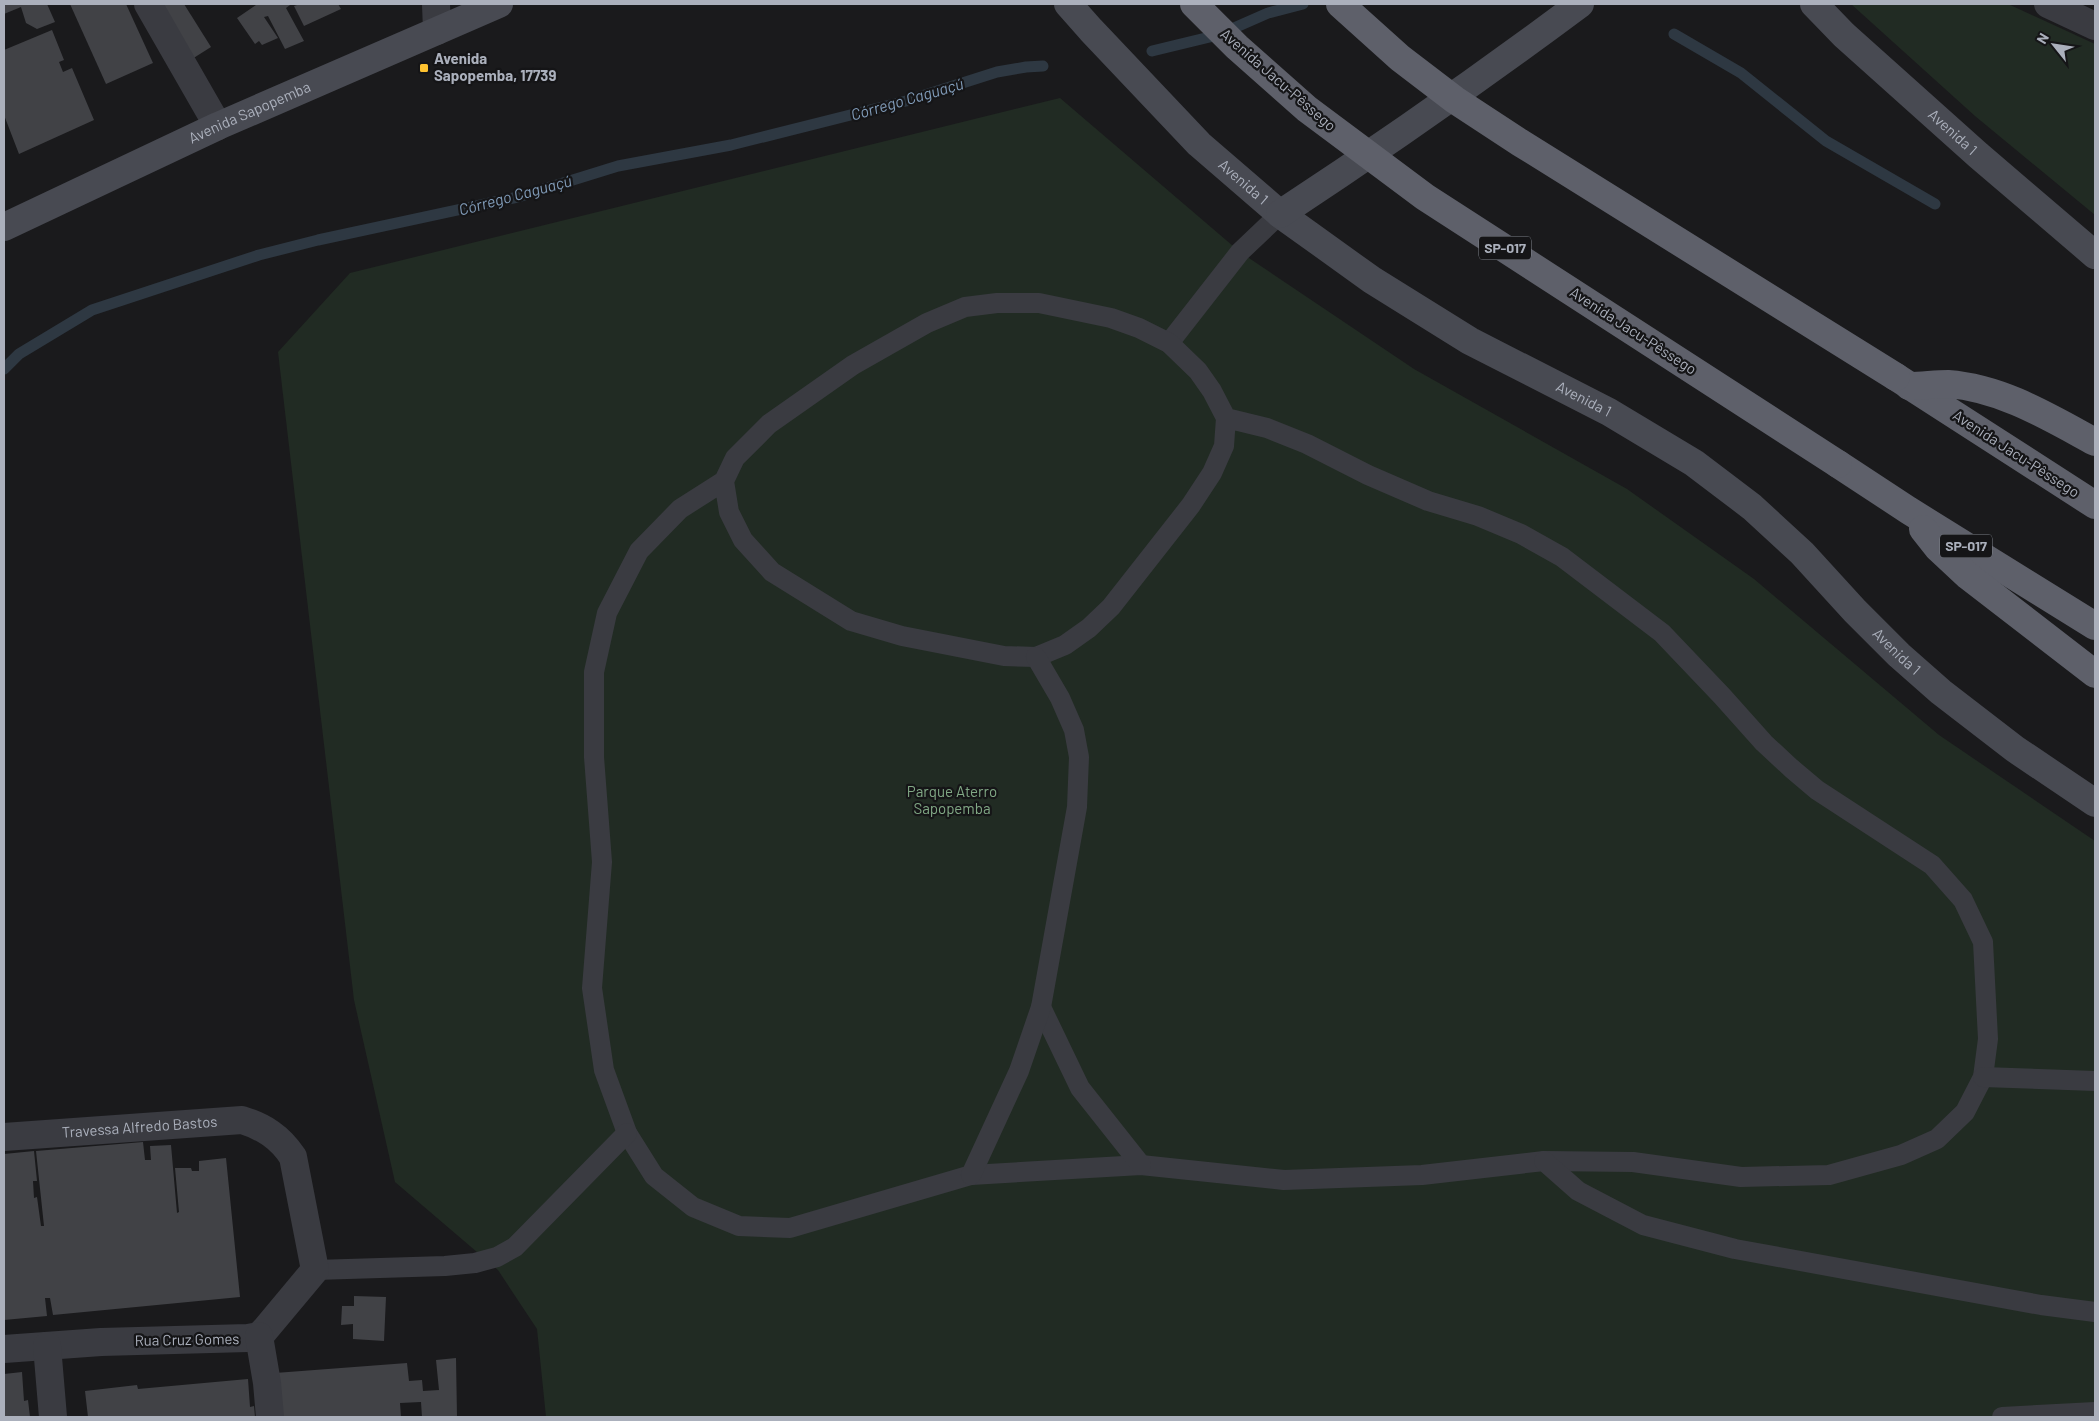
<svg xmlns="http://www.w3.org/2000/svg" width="2099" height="1421" font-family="Barlow,sans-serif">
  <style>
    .green { fill: #212b23 }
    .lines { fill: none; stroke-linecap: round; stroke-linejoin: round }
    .stream { stroke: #2e3842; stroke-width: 11 }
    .building { fill: #414246 }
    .service { stroke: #3a3b41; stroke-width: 20 }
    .minor { stroke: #3a3b41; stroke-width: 28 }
    .tertiary { stroke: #3a3b41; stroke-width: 28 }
    .secondary { stroke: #484a52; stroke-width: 28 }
    .trunk { stroke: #5e606a; stroke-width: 28 }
    .trunk-bridge { stroke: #5e606a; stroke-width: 28 }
    .poi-dot { fill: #fec230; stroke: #151517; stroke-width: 2 }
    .labels { text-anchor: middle; stroke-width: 4.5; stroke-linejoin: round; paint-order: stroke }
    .shield { fill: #151517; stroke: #7e828a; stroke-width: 1 }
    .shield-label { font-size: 14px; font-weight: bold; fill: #abb0bc }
    .poi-label { font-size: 15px; font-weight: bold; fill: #abb0bc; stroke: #151517; text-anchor: start }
    .street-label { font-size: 15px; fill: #abb0bc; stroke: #151517 }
    .park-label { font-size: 15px; fill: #81a885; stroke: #151517 }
    .water-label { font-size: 16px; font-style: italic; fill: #819cb9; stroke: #151517 }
  </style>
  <rect width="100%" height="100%" fill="#1a1a1c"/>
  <g class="green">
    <path d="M 1851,4 L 2008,4 L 2095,44 L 2095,215 L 1975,116 Z"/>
    <path d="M 1060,98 L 1240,252 L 1414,369 L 1627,489 L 1754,579 L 1939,735 L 2095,841 L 2095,1417 L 546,1417 L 537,1329 L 498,1270 L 395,1182 L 354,1000 L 278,352 L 350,273 Z"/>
  </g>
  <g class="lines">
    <g class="stream">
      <path d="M 1674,34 L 1741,73 L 1826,141 L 1935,204"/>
      <path d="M 1152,51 L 1218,35 L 1268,13 L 1303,4"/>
      <path d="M 4,369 L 19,354 L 92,310 L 259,255 L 318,240 L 518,197 L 618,166 L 731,145 L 906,101 L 997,72 L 1026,67 L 1043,66"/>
    </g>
  </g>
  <g class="building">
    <path d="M 4,4 L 47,4 L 55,22 L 37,29 L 26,23 L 21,7 L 4,14 Z"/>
    <path d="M 70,4 L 126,4 L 153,63 L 106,84 Z"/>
    <path d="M 158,4 L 184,4 L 211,47 L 192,59 Z"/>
    <path d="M 255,4 L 289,4 L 290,5 L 286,8 L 304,41 L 285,49 L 268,16 L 264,17 L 278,38 L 262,45 L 259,41 L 255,44 L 237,18 L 256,5 Z"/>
    <path d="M 300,4 L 338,4 L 341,9 L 304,26 L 294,6 Z"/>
    <path d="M 52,30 L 64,60 L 59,62 L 63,72 L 72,68 L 94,120 L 19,154 L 4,115 L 4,50 Z"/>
    <path d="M 143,1142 L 145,1160 L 151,1160 L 150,1146 L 171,1145 L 177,1213 L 179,1212 L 175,1168 L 191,1168 L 192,1171 L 199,1171 L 199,1161 L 226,1158 L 240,1297 L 53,1315 L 50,1298 L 45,1298 L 47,1316 L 4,1320 L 4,1154 L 34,1151 L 37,1181 L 33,1181 L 34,1198 L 37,1197 L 41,1226 L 44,1226 L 36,1151 Z"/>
    <path d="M 354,1296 L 386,1297 L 384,1341 L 353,1339 L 353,1324 L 341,1325 L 342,1306 L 354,1306 Z"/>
    <path d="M 456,1358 L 457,1417 L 422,1417 L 421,1402 L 400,1403 L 401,1417 L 279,1417 L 275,1373 L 407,1363 L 409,1381 L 422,1380 L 423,1391 L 439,1390 L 436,1360 Z"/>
    <path d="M 22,1372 L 24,1401 L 28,1400 L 30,1417 L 4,1417 L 4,1374 Z"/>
    <path d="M 248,1379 L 250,1407 L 254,1406 L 255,1417 L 88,1417 L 85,1391 L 137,1385 L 138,1389 Z"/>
  </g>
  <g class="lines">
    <g class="service">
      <path d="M 1169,343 L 1240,252 L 1280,214"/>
      <path d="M 724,481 L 729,512 L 743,540 L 772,572 L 851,621 L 902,636 L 1004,656 L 1036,657 L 1065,645 L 1089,628 L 1111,607 L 1191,505 L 1212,473 L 1224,446 L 1226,418 L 1212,391 L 1198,371 L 1169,343 L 1139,328 L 1111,318 L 1039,303 L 997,303 L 965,307 L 927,323 L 853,365 L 769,424 L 735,458 L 724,481 L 680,509 L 639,551 L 607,613 L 594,672 L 594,757 L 602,862 L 592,988 L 604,1070 L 627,1133 L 654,1176 L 693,1207 L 739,1226 L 790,1228 L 971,1175 L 1141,1165 L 1284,1180 L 1422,1175 L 1544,1161 L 1633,1162 L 1741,1177 L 1829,1175 L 1901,1155 L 1937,1139 L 1965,1112 L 1983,1077 L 1988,1039 L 1983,942 L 1963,900 L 1932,865 L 1817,790 L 1791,768 L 1764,743 L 1722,696 L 1662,633 L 1562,557 L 1521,534 L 1478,516 L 1428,501 L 1368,475 L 1307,444 L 1267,428 L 1226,418"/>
      <path d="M 1041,1007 L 1080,1088 L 1141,1165"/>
      <path d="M 1983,1077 L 2095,1081"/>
      <path d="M 1544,1161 L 1578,1191 L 1643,1225 L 1735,1249 L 2041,1305 L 2095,1312"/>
      <path d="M 971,1175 L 1019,1071 L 1041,1007 L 1077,807 L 1079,757 L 1074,730 L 1060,698 L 1036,657"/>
      <path d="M 315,1270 L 445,1266 L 475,1263 L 497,1257 L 515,1247 L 627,1133"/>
      <path d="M 2002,1417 L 2095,1412"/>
    </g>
    <g class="minor">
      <path d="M 148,4 L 218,126"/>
      <path d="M 2048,4 L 2095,26"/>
      <path id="s1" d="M 4,1137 L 242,1120 C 264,1127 280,1137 293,1157 L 315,1270 L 264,1331 L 259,1336 L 248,1338 L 101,1342 L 4,1349"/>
      <path d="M 259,1336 L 267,1383 L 270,1417"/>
      <path d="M 47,1346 L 53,1417"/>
    </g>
    <path class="tertiary" d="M 436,4 L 437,31"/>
    <g class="secondary">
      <path id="s2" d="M 1068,4 L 1091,30 L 1199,144 L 1280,214 L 1372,280 L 1470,341 L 1609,412 L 1694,463 L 1752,507 L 1802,553 L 1855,611 L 1899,655 L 1941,692 L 2015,749 L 2095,803"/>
      <path id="s3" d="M 1814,4 L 1844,35 L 1978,155 L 2095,255"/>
      <path d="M 1280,214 C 1382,147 1482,77 1580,4"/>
      <path id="s4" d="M 4,227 L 218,126 L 499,4"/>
    </g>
    <g class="trunk">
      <path d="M 1896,377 L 2095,505"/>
      <path d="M 1909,386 C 1922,386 1935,384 1948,384 C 2002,388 2049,417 2095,442"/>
      <path d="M 1838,464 L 1908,510 L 2095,626"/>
      <path d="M 1923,529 L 1938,548 L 1968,576 L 2095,674"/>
    </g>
    <g class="trunk-bridge">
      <path d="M 1194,4 L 1237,47 L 1307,109 L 1425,197 L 1838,464"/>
      <path d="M 1340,4 L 1400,58 L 1455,100 L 1519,142 L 1896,377"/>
    </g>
  </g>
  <rect class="poi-dot" x="419" y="63" width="10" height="10" rx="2.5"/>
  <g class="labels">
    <g class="shield">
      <rect x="1479" y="236.5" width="52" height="23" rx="4"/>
      <rect x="1940" y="534.5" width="52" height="23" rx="4"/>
    </g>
    <g class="shield-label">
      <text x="1505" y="253">SP-017</text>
      <text x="1966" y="551">SP-017</text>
    </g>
    <g class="poi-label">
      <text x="434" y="64">Avenida<tspan x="434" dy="17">Sapopemba, 17739</tspan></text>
    </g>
    <g class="street-label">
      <text transform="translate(1278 80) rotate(41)" y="5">Avenida Jacu-Pêssego</text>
      <text dy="5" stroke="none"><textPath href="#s4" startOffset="271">Avenida Sapopemba</textPath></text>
      <text dy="5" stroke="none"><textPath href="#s3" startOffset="189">Avenida 1</textPath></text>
      <text dy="5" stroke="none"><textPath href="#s2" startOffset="250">Avenida 1</textPath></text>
      <text transform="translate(1633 331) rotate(33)" y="5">Avenida Jacu-Pêssego</text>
      <text dy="5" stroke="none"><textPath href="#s2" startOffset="655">Avenida 1</textPath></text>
      <text transform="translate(2016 454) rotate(33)" y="5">Avenida Jacu-Pêssego</text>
      <text dy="5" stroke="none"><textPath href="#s2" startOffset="1060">Avenida 1</textPath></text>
      <text dy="5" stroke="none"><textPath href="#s1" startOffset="136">Travessa Alfredo Bastos</textPath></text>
      <text transform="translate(187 1340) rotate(-1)" y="5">Rua Cruz Gomes</text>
    </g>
    <g class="park-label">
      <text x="952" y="797">Parque Aterro<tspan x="952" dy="17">Sapopemba</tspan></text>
    </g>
    <g class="water-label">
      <text transform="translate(907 99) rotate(-16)" y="6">Córrego Caguaçú</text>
      <text transform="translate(515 195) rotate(-15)" y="6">Córrego Caguaçú</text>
    </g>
  </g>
  <rect width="2099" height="1421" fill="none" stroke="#abb0bc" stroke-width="10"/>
  <g transform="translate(2054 45) rotate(300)" stroke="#151517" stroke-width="4" paint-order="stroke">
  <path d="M0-4L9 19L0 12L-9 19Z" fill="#abb0bc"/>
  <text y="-8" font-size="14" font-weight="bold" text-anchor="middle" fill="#abb0bc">N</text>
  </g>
</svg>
